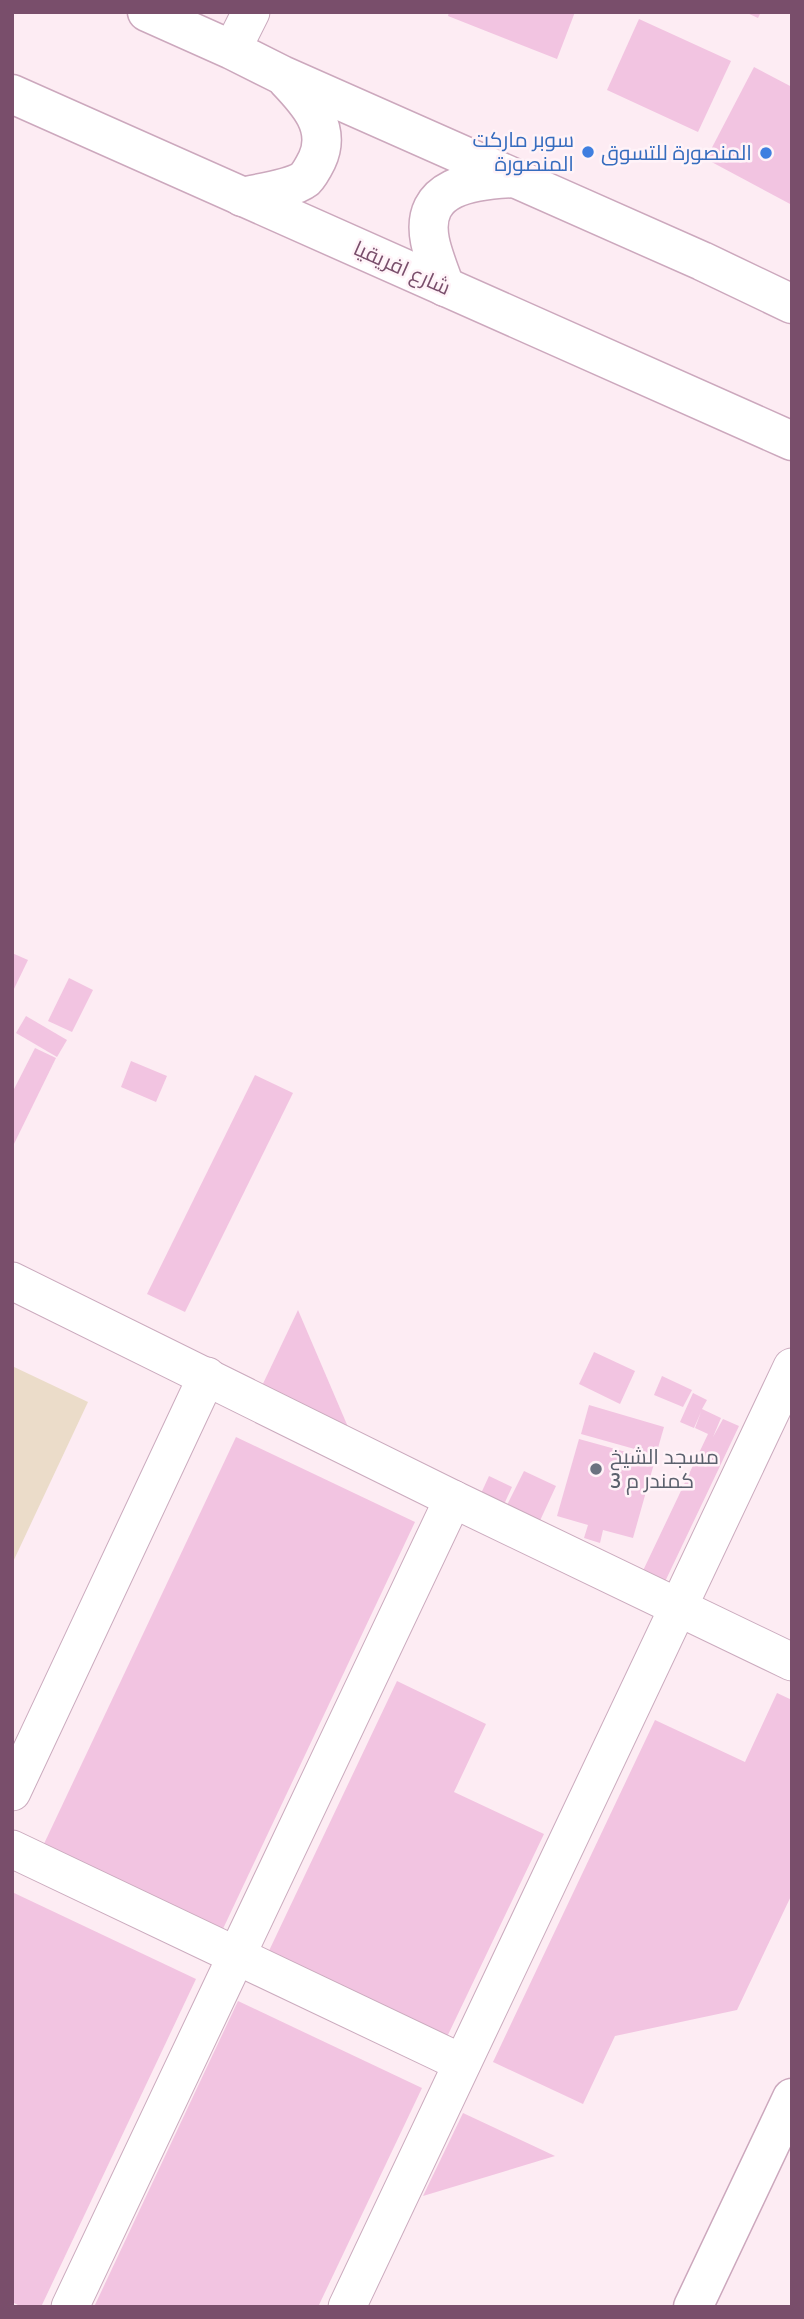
<svg xmlns="http://www.w3.org/2000/svg" width="804" height="2319" font-family="Cabin,Cairo,sans-serif">
  <style>
    .green { fill: #ebdcc9 }
    .building { fill: #f2c4e1 }
    .lines { fill: none; stroke-linecap: round; stroke-linejoin: round }
    .street-casing { stroke: #cbabbe; stroke-width: 39 }
    .secondary-casing { stroke: #cca8bd; stroke-width: 41 }
    .street { stroke: #fff; stroke-width: 37 }
    .secondary { stroke: #fff; stroke-width: 38 }
    .shop-dot { fill: #3f7fe0; stroke: #fff3f8; stroke-width: 2.5 }
    .worship-dot { fill: #6b7280; stroke: #fff3f8; stroke-width: 2.5 }
    .labels { text-anchor: middle; stroke-width: 5; stroke-linejoin: round; paint-order: stroke }
    .shop-label { font-size: 21px; fill: #366cbe; stroke: #fff3f8; text-anchor: end }
    .street-label { font-size: 21px; fill: #794e6b; stroke: #fff3f8 }
    .worship-label { font-size: 21px; fill: #5b616d; stroke: #fff3f8; text-anchor: start }
  </style>
  <rect width="100%" height="100%" fill="#fdecf3"/>
  <path class="green" d="M 12,1366 L 88,1402 L 12,1564 Z"/>
  <g class="building">
    <path d="M 449,12 L 575,12 L 557,59 L 448,16 Z"/>
    <path d="M 745,12 L 761,12 L 758,18 Z"/>
    <path d="M 639,19 L 731,61 L 698,132 L 607,90 Z"/>
    <path d="M 754,67 L 792,87 L 792,205 L 706,159 Z"/>
    <path d="M 12,953 L 28,960 L 12,993 Z"/>
    <path d="M 69,978 L 93,990 L 72,1032 L 48,1021 Z"/>
    <path d="M 26,1016 L 67,1040 L 57,1057 L 16,1033 Z"/>
    <path d="M 35,1048 L 56,1058 L 12,1148 L 12,1093 Z"/>
    <path d="M 131,1061 L 167,1076 L 156,1102 L 121,1087 Z"/>
    <path d="M 255,1075 L 293,1093 L 185,1312 L 147,1294 Z"/>
    <path d="M 298,1310 L 351,1434 L 260,1390 Z"/>
    <path d="M 594,1352 L 635,1371 L 620,1404 L 579,1384 Z"/>
    <path d="M 662,1376 L 692,1390 L 683,1407 L 654,1395 Z"/>
    <path d="M 693,1393 L 707,1400 L 702,1409 L 721,1418 L 713,1437 L 723,1419 L 739,1426 L 662,1588 L 640,1577 L 708,1434 L 695,1428 L 701,1412 L 694,1428 L 680,1422 Z"/>
    <path d="M 589,1405 L 664,1427 L 656,1455 L 581,1434 Z"/>
    <path d="M 236,1437 L 415,1522 L 221,1933 L 42,1848 Z"/>
    <path d="M 579,1439 L 655,1460 L 633,1538 L 603,1530 L 600,1543 L 584,1538 L 588,1525 L 557,1516 Z"/>
    <path d="M 524,1471 L 556,1486 L 538,1525 L 505,1509 Z"/>
    <path d="M 489,1476 L 512,1487 L 501,1511 L 478,1500 Z"/>
    <path d="M 397,1681 L 486,1724 L 454,1792 L 544,1834 L 446,2039 L 267,1955 Z"/>
    <path d="M 777,1693 L 792,1700 L 792,1894 L 737,2010 L 615,2036 L 583,2104 L 493,2062 L 655,1720 L 745,1762 Z"/>
    <path d="M 12,1892 L 196,1979 L 41,2307 L 22,2307 L 12,2302 Z"/>
    <path d="M 238,2001 L 422,2088 L 318,2307 L 94,2307 Z"/>
    <path d="M 463,2113 L 555,2156 L 423,2196 Z"/>
  </g>
  <g class="lines">
    <g class="street-casing">
      <g id="street">
        <path d="M 232,50 L 251,12"/>
        <path d="M 12,1281 L 453,1499 L 792,1662"/>
        <path d="M 12,1792 L 207,1376"/>
        <path d="M 12,1849 L 462,2063"/>
        <path d="M 70,2307 L 453,1499"/>
        <path d="M 347,2307 L 792,1367"/>
      </g>
    </g>
    <g class="secondary-casing">
      <g id="secondary">
        <path d="M 147,12 L 232,50 L 282,75 L 702,261 L 792,304"/>
        <path d="M 12,94 L 792,441"/>
        <path d="M 242,197 C 258,193 292,189 305,179 C 310,174 314,166 317,160 C 332,128 308,102 287,80"/>
        <path d="M 445,287 C 440,272 433,256 430,241 C 419,185 474,180 514,178"/>
        <path d="M 693,2307 L 792,2098"/>
      </g>
    </g>
    <use href="#street" class="street"/>
    <use href="#secondary" class="secondary"/>
  </g>
  <g class="shop-dot">
    <circle cx="588" cy="152" r="7"/>
    <circle cx="766" cy="153" r="7"/>
  </g>
  <circle class="worship-dot" cx="596" cy="1469" r="7"/>
  <g class="labels">
    <g class="shop-label">
      <text x="574" y="147">سوبر ماركت<tspan x="574" dy="24">المنصورة</tspan></text>
      <text x="752" y="160">المنصورة للتسوق</text>
    </g>
    <g class="street-label">
      <text transform="translate(402 268) rotate(24)" y="7">شارع افريقيا</text>
    </g>
    <g class="worship-label">
      <text x="610" y="1464">مسجد الشيخ<tspan x="610" dy="24">كمندر م 3</tspan></text>
    </g>
  </g>
  <rect width="804" height="2319" fill="none" stroke="#794e6b" stroke-width="28"/>
</svg>
